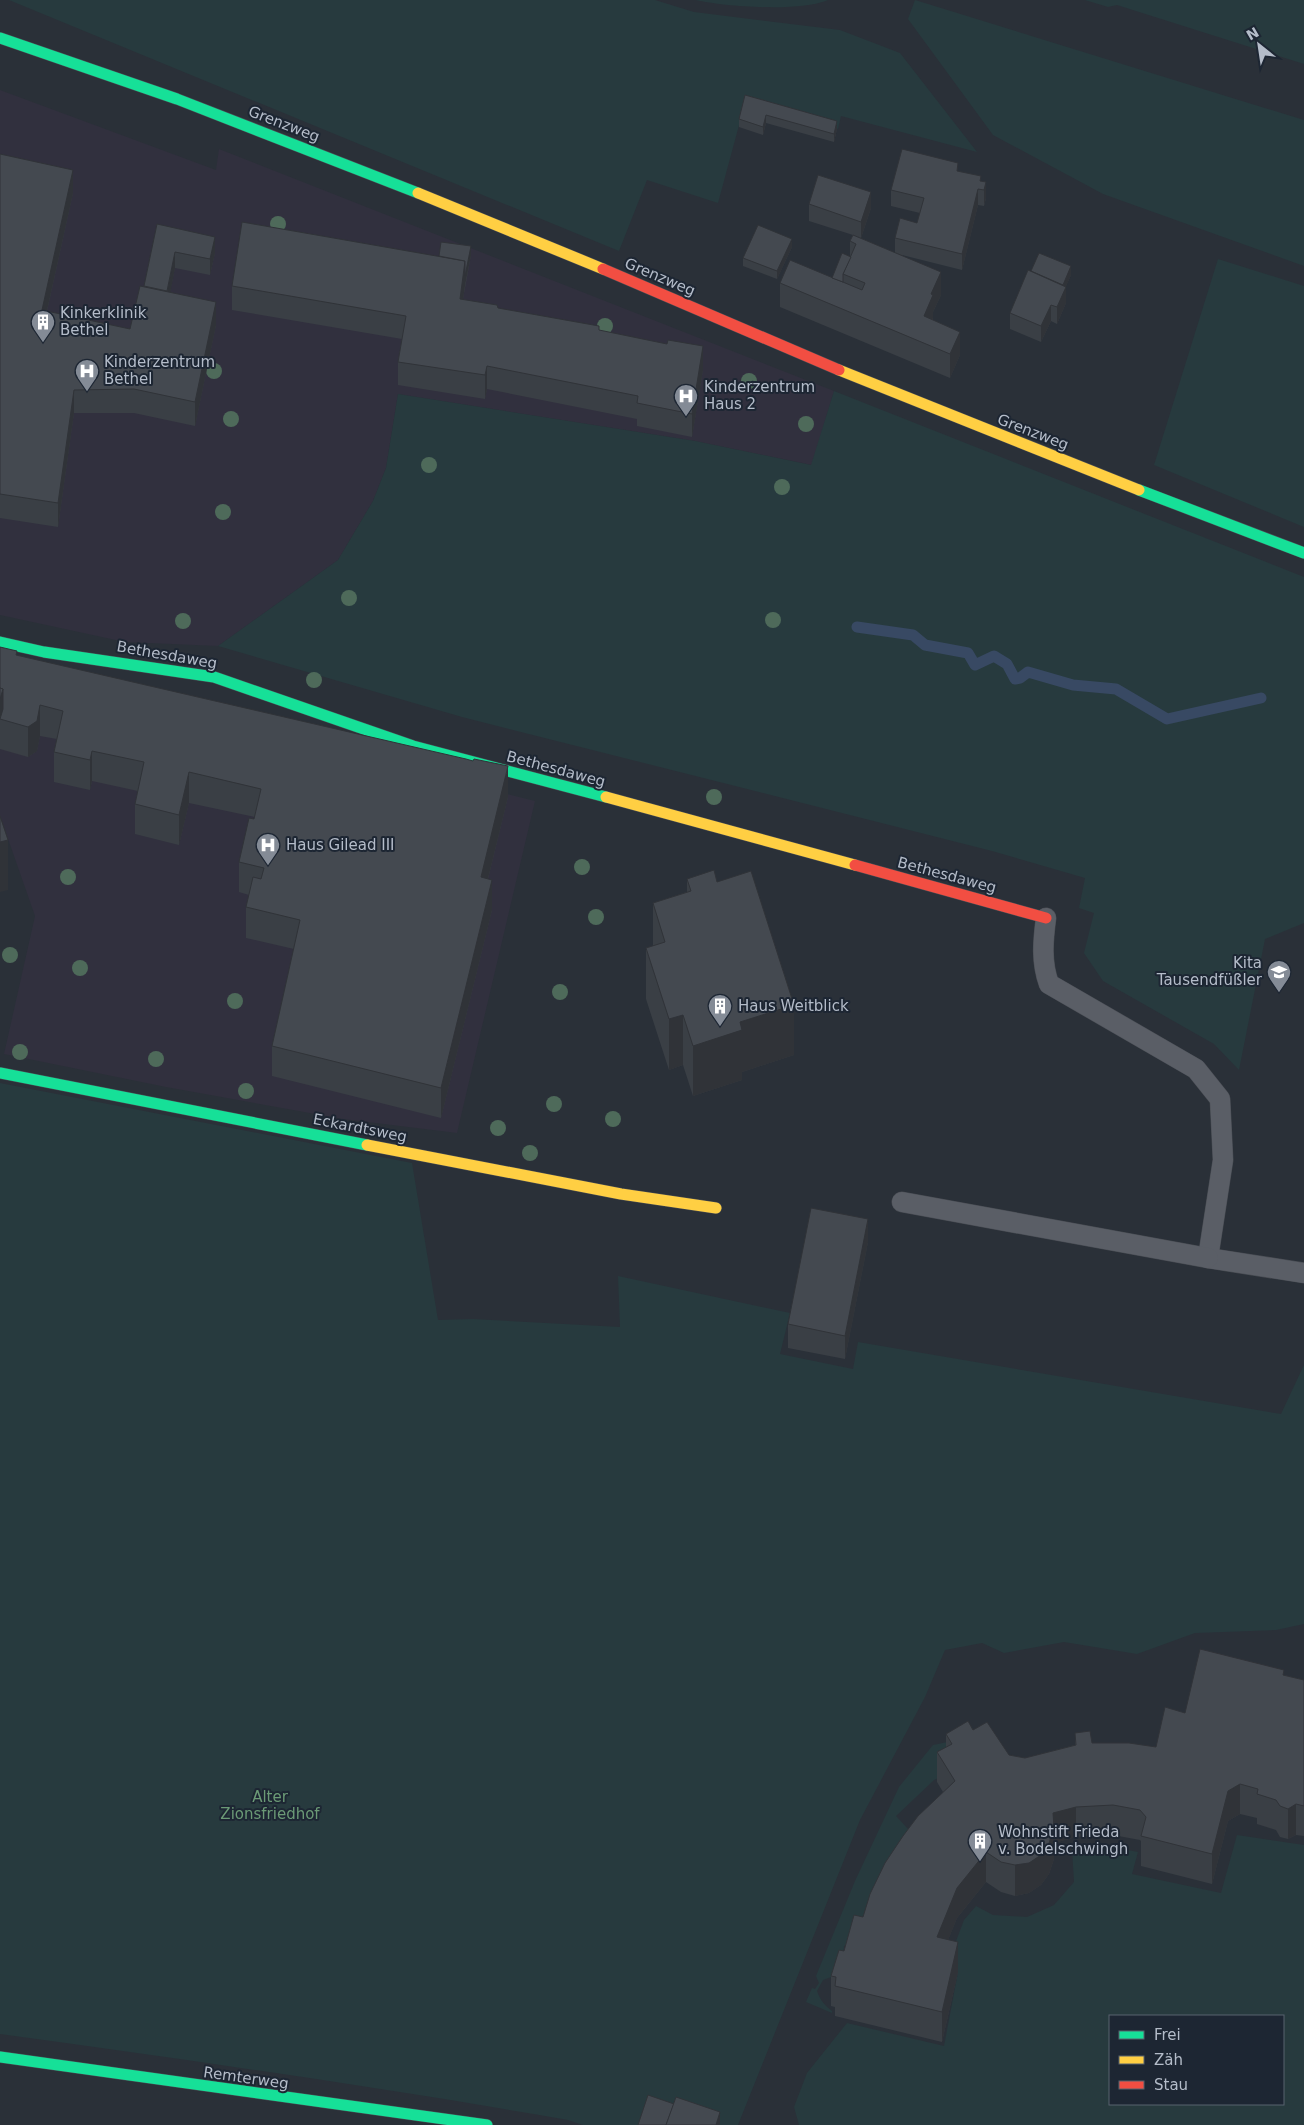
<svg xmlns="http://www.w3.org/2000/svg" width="1304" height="2125" font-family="'DejaVu Sans',sans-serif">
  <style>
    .medical { fill: #31303e }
    .green { fill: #273a3e; fill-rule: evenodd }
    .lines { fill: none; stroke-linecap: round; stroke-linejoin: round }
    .stream { stroke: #384963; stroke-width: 11 }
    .lane-casing { stroke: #484c53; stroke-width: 21 }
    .fast-casing { stroke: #484c53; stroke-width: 12 }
    .slow-casing { stroke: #484c53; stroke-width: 12 }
    .jam-casing { stroke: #484c53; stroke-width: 12 }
    .lane { stroke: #5a5e66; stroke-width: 20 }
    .fast { stroke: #16e098; stroke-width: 11 }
    .slow { stroke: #ffcf43; stroke-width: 11 }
    .jam { stroke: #f24e42; stroke-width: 11 }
    .tree { fill: #4e6a5a }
    .wall { fill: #3a3f45 }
    .shaded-wall { fill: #303338 }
    .building { fill: #444950; stroke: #303338 }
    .labels { text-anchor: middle; stroke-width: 4; stroke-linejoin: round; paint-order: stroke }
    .street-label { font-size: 15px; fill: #b4bcc9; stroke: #1d2633 }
    .poi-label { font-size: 15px; fill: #b4bcc9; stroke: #1d2633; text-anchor: start }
    .park-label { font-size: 15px; fill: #6b9a76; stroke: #1d2633 }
  </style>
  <rect width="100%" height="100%" fill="#2a3038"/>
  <g class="medical">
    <path d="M 0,90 L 216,170 L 219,149 L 834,391 L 812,465 L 695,441 L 398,394 L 386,468 L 373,501 L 338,560 L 218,646 L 125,642 L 0,615 Z"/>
    <path d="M 0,668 L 535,801 L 457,1133 L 343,1119 L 166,1087 L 4,1054 L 35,916 L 0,816 Z"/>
  </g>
  <g class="green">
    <path d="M 9,0 L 655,0 L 694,12 L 840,30 L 900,53 L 977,152 L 841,116 L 838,129 L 745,103 L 718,203 L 647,180 L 619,251 Z"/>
    <path d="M 696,0 L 828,0 C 802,12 725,7 696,0 Z"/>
    <path d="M 915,0 L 1304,120 L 1304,266 L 1103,194 L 993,135 L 908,19 Z"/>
    <path d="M 1085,0 L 1304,0 L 1304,64 L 1117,5 L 1108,7 Z"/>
    <path d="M 1218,259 L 1304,286 L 1304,527 L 1154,465 Z"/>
    <path d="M 834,391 L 1304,577 L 1304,923 L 1265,939 L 1239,1070 L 1214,1044 L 1103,981 L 1084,953 L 1094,913 L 1079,908 L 1085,878 L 992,851 L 462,717 L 218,646 L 338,560 L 373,501 L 386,468 L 398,394 L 695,441 L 811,465 Z"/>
    <path d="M 0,1083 L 412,1163 L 438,1320 L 473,1319 L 620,1327 L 618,1276 L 790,1313 L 780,1354 L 853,1369 L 858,1342 L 1281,1414 L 1304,1365 L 1304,1624 L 1276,1630 L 1195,1633 L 1137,1654 L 1064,1642 L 1004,1653 L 982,1643 L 945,1650 L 925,1697 L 860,1820 L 738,2125 L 583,2125 L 568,2120 C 379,2087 190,2060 0,2034 Z"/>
    <path d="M 967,1738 L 949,1773 L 934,1780 L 896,1816 L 919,1841 L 853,1943 L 844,1946 L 842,1978 L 831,1977 L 823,1980 L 817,1991 C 820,2000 825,2006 832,2011 L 832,2013 L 806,2002 L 812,1988 L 815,1989 L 819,1983 L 816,1976 L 855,1881 L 899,1787 L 933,1745 Z"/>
    <path d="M 1237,1835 L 1304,1845 L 1304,2125 L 799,2125 L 794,2107 L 807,2073 L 847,2023 L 944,2046 L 958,1972 L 950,1957 L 964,1920 L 976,1906 L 993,1915 L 1027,1917 L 1054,1905 L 1074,1882 L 1072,1849 C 1095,1846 1116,1847 1138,1852 L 1132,1874 L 1221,1893 ZM 1110,2016 L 1283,2016 L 1283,2104 L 1110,2104 Z"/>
  </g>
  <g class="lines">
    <path class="stream" d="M 857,627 L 913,635 L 925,645 L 968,653 L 975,665 L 994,656 L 1007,664 L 1015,679 L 1020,678 L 1028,672 L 1073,685 L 1116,689 L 1167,719 L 1261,698"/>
    <g class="lane-casing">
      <g id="lane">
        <path d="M 1046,918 C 1043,941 1041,962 1049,984 L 1196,1069 L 1220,1099 L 1223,1160 L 1208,1258 L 1304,1273"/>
        <path d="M 902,1202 L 1208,1258"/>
      </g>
    </g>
    <g class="fast-casing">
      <g id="fast">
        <path d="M 0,38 L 177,99 L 418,193"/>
        <path d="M 1139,490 L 1304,553"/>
        <path d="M 0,642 L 44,652 L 214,677 L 413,746 L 606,797"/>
        <path d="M 0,1073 L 367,1145"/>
        <path d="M 0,2057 L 487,2125"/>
      </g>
    </g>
    <g class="slow-casing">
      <g id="slow">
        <path d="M 418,193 L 603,269"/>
        <path d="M 839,370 L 1139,490"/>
        <path d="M 606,797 L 855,865"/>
        <path d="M 367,1145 L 621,1194 L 716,1208"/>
      </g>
    </g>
    <g class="jam-casing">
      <g id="jam">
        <path d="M 603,269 L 839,370"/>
        <path d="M 855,865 L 1046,918"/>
      </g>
    </g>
    <use href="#lane" class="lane"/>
    <use href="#fast" class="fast"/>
    <use href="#slow" class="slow"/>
    <use href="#jam" class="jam"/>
  </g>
  <g class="tree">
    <circle cx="278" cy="224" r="8"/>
    <circle cx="605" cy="326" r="8"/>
    <circle cx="214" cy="371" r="8"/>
    <circle cx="749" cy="381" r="8"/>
    <circle cx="231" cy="419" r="8"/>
    <circle cx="806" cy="424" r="8"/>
    <circle cx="429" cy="465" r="8"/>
    <circle cx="782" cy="487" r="8"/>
    <circle cx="223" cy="512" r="8"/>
    <circle cx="349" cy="598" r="8"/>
    <circle cx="773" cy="620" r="8"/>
    <circle cx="183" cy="621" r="8"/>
    <circle cx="314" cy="680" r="8"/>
    <circle cx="714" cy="797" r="8"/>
    <circle cx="582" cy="867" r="8"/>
    <circle cx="68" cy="877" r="8"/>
    <circle cx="596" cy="917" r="8"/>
    <circle cx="10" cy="955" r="8"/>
    <circle cx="80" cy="968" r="8"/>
    <circle cx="560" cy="992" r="8"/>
    <circle cx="235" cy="1001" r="8"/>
    <circle cx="20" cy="1052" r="8"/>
    <circle cx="156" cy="1059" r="8"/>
    <circle cx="246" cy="1091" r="8"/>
    <circle cx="554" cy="1104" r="8"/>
    <circle cx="613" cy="1119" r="8"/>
    <circle cx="498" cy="1128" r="8"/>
    <circle cx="530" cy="1153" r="8"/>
  </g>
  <g class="wall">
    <path d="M 745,95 L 837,129 L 834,142 L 766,123 L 763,135 L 739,127 L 739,119 Z"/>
    <path d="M 0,154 L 73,193 L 47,311 L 130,329 L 144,286 L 157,224 L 215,253 L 210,275 L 175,268 L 170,292 L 216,325 L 195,426 L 134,413 L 74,413 L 58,527 L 0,518 Z"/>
    <path d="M 958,171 L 981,181 L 986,182 L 986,198 L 984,206 L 978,205 L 962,270 L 902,255 L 941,295 L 933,312 L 933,320 L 960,355 L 950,378 L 780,307 L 780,283 L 832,278 L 850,256 L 850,241 L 853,235 L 809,221 L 809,204 L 871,208 L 861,238 L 856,236 L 895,253 L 895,238 L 917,223 L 920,213 L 891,206 L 891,190 Z"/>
    <path d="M 792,247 L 777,279 L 743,266 L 743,258 Z"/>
    <path d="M 471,255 L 463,299 L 498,308 L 599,330 L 703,370 L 692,437 L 637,426 L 637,419 L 487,389 L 485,399 L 398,385 L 398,362 L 402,339 L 232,310 L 232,286 L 439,256 Z"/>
    <path d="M 1031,271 L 1071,275 L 1066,286 L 1066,303 L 1057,324 L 1051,321 L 1041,342 L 1010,329 L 1010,313 Z"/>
    <path d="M 0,647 L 17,655 L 508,797 L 488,879 L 492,910 L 441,1118 L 272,1076 L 272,1046 L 294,949 L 246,938 L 246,907 L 249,895 L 239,892 L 239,862 L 255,817 L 189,803 L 179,845 L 135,834 L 135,804 L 138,791 L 92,781 L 90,790 L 54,782 L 54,752 L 57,739 L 40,736 L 37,751 L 28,757 L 0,749 Z"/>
    <path d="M 687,879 L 717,882 L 794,1055 L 742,1072 L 742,1080 L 693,1096 L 683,1065 L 669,1070 L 646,999 L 646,948 L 653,946 L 653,903 L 687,892 Z"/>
    <path d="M 868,1242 L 845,1359 L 788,1348 L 788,1324 Z"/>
    <path d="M 1284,1675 L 1304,1680 L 1304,1836 L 1296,1835 L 1288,1839 L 1280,1837 L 1276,1830 L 1257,1824 L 1257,1818 L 1240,1814 L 1228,1821 L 1212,1884 L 1141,1866 L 1141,1841 L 1140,1840 L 1113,1835 L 1076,1837 L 1054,1843 L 1054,1859 L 1049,1874 L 1041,1885 L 1029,1893 L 1015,1896 L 1001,1892 L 986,1882 L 957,1918 L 948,1940 L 958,1972 L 942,2042 L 835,2016 L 835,2007 L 831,2006 L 831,1976 L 863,1917 L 943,1792 L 937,1782 L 937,1752 L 946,1747 L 946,1734 L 973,1730 L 1009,1755 L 1025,1758 L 1075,1745 L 1075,1733 L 1092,1743 L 1156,1747 L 1185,1713 Z"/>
  </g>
  <g class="shaded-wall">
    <path d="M 766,115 L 766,123 L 763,135 L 763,127 Z"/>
    <path d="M 837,121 L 837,129 L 834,142 L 834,134 Z"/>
    <path d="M 73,170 L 73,193 L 42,333 L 42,310 Z"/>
    <path d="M 986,182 L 986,198 L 984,206 L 984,190 Z"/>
    <path d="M 978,189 L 978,205 L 962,270 L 962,254 Z"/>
    <path d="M 871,192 L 871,208 L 861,238 L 861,222 Z"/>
    <path d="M 215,237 L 215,253 L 210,275 L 210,259 Z"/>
    <path d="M 792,239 L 792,247 L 777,279 L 777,271 Z"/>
    <path d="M 471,246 L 471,255 L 465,285 L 465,276 Z"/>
    <path d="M 175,252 L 175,268 L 166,314 L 166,298 Z"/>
    <path d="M 465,261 L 465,285 L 460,322 L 460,299 Z"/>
    <path d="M 1071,266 L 1071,275 L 1060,300 L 1060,292 Z"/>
    <path d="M 941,272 L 941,295 L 933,312 L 933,318 L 924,340 L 924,316 L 931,294 Z"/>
    <path d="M 1066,287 L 1066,303 L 1057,324 L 1057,307 Z"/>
    <path d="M 216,302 L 216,325 L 195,426 L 195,402 Z"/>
    <path d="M 1051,305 L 1051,321 L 1041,342 L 1041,326 Z"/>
    <path d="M 960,332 L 960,355 L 950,378 L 950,354 Z"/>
    <path d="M 703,346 L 703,370 L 692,437 L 692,414 Z"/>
    <path d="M 487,366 L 487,389 L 485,399 L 485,375 Z"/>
    <path d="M 74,390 L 74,413 L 58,527 L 58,503 Z"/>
    <path d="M 3,689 L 3,720 L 0,719 L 0,749 L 0,699 Z"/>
    <path d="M 40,705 L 40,736 L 37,751 L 28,757 L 28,727 Z"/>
    <path d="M 92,751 L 92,781 L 90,790 L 90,760 Z"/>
    <path d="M 508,766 L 508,797 L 481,907 L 481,877 Z"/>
    <path d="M 189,772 L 189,803 L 179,845 L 179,815 Z"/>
    <path d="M 8,840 L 8,890 L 0,892 L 0,842 Z"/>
    <path d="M 492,880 L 492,910 L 441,1118 L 441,1088 Z"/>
    <path d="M 794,1005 L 794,1055 L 742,1072 L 742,1080 L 693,1096 L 693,1046 L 740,1022 Z"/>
    <path d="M 683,1015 L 683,1065 L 669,1070 L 669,1019 Z"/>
    <path d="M 868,1219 L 868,1242 L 845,1359 L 845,1336 Z"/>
    <path d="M 1240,1784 L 1240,1814 L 1228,1821 L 1212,1884 L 1212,1854 L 1228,1791 Z"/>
    <path d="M 1296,1804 L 1296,1835 L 1288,1839 L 1288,1809 Z"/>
    <path d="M 1076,1807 L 1076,1837 L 1054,1843 L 1054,1859 L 1049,1874 L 1041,1885 L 1029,1893 L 1015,1896 L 1015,1865 L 1053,1813 Z"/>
    <path d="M 986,1852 L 986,1882 L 957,1918 L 937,1968 L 937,1937 L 957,1888 Z"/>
    <path d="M 958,1942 L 958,1972 L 942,2042 L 942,2012 Z"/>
    <path d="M 720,2112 L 720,2125 L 716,2125 Z"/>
  </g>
  <g class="building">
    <path d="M 745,95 L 837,121 L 834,134 L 766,115 L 763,127 L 739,119 Z"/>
    <path d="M 902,149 L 958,163 L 957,171 L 981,176 L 980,181 L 986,182 L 984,190 L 978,189 L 962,254 L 895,238 L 900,218 L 917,223 L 924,198 L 891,190 Z"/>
    <path d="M 0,154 L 73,170 L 42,310 L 130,329 L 140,286 L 216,302 L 195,402 L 134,389 L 74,390 L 58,503 L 0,494 Z"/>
    <path d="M 818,175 L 871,192 L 861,222 L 809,204 Z"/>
    <path d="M 242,222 L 465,261 L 460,299 L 497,305 L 498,308 L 599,326 L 599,330 L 667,344 L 668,340 L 703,346 L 692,414 L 637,403 L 638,396 L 487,366 L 485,375 L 398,362 L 406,316 L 232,286 Z"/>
    <path d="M 157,224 L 215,237 L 210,259 L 175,252 L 167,291 L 144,286 Z"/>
    <path d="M 758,225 L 792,239 L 777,271 L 743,258 Z"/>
    <path d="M 853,235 L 941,272 L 931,294 L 933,295 L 924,316 L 960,332 L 950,354 L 780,283 L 790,260 L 862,290 L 865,283 L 843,274 L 856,244 L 850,241 Z"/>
    <path d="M 441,242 L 471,246 L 465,276 L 465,261 L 439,256 Z"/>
    <path d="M 842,253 L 851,257 L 843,274 L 843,282 L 832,278 Z"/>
    <path d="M 1039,253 L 1071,266 L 1063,285 L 1031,271 Z"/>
    <path d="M 1028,270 L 1066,287 L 1057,307 L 1051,305 L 1041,326 L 1010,313 Z"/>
    <path d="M 0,647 L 17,651 L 16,655 L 466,759 L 473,761 L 474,759 L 508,766 L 481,877 L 492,880 L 441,1088 L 272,1046 L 300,920 L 246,907 L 253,877 L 261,879 L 264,868 L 239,862 L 249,818 L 254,819 L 261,789 L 189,772 L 179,815 L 135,804 L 144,762 L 92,751 L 90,760 L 54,752 L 63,711 L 40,705 L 37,721 L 28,727 L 0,719 L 3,709 L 3,689 L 0,688 Z"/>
    <path d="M 0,688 L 3,689 L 0,699 Z"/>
    <path d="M 0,816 L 8,840 L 0,842 Z"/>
    <path d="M 714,870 L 717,882 L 751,871 L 794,1005 L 740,1022 L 742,1030 L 693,1046 L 683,1015 L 669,1019 L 646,948 L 665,942 L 653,903 L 691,891 L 687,879 Z"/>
    <path d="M 811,1208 L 868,1219 L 845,1336 L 788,1324 Z"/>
    <path d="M 1200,1649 L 1284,1670 L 1283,1675 L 1304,1680 L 1304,1806 L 1296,1804 L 1288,1809 L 1280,1806 L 1276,1800 L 1257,1794 L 1258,1789 L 1240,1784 L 1228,1791 L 1212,1854 L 1141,1836 L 1146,1817 L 1140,1810 L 1113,1805 L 1076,1807 L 1053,1813 L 1054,1828 L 1049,1843 L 1041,1855 L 1029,1863 L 1015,1865 L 1001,1862 L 986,1852 L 957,1888 L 937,1937 L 958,1942 L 942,2012 L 835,1986 L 836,1977 L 831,1976 L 839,1950 L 844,1951 L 854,1915 L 863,1917 L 870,1894 L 885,1863 L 903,1836 L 918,1816 L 955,1781 L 937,1752 L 952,1744 L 946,1734 L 968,1721 L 973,1730 L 987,1722 L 1009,1755 L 1025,1758 L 1076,1745 L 1075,1733 L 1090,1731 L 1092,1743 L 1129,1743 L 1156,1747 L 1165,1707 L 1185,1713 Z"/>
    <path d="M 648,2095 L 674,2104 L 666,2125 L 638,2125 Z"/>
    <path d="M 676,2097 L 720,2112 L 716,2125 L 666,2125 Z"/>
  </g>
  <defs>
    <g id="building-pin" transform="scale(1.25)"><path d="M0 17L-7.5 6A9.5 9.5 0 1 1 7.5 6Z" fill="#848b96" stroke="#1d2633"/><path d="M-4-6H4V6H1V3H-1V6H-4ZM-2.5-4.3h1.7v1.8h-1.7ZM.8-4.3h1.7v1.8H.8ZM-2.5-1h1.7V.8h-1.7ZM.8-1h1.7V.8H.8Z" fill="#fff"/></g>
    <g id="hospital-pin" transform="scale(1.25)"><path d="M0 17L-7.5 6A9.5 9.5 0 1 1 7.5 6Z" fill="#848b96" stroke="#1d2633"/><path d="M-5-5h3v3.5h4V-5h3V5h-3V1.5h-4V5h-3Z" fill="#fff"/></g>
    <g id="school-pin" transform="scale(1.25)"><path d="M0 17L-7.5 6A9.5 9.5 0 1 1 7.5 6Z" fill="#848b96" stroke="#1d2633"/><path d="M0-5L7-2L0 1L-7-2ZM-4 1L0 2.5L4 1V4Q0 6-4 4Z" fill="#fff"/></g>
  </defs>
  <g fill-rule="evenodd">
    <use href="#building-pin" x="43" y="322"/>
    <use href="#hospital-pin" x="87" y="371"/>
    <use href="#hospital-pin" x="686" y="396"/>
    <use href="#hospital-pin" x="268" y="845"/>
    <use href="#school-pin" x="1279" y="972"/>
    <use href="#building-pin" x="720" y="1006"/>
    <use href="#building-pin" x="980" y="1841"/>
  </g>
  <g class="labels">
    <g class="street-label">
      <text transform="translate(284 124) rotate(21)" y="5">Grenzweg</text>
      <text transform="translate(660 277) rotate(23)" y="5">Grenzweg</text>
      <text transform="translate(1033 432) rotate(21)" y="5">Grenzweg</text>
      <text transform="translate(167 655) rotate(10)" y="5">Bethesdaweg</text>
      <text transform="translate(556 769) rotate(15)" y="5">Bethesdaweg</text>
      <text transform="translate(947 875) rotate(15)" y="5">Bethesdaweg</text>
      <text transform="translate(360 1128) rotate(11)" y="5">Eckardtsweg</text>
      <text transform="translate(246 2078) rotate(8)" y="5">Remterweg</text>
    </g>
    <g class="poi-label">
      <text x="60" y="318">Kinkerklinik<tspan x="60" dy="17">Bethel</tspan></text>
      <text x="104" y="367">Kinderzentrum<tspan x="104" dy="17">Bethel</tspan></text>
      <text x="704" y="392">Kinderzentrum<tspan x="704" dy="17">Haus 2</tspan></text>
      <text x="286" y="850">Haus Gilead III</text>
      <text x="1262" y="968" text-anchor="end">Kita<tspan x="1262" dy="17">Tausendfüßler</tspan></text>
      <text x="738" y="1011">Haus Weitblick</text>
      <text x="998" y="1837">Wohnstift Frieda<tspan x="998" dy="17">v. Bodelschwingh</tspan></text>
    </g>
    <g class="park-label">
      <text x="270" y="1802">Alter<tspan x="270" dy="17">Zionsfriedhof</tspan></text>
    </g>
  </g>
  <rect x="1109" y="2015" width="175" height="90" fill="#1d2633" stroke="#59626f"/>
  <rect x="1119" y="2031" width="25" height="8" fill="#16e098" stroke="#59626f"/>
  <text x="1154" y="2040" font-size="15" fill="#b4bcc9">Frei</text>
  <rect x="1119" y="2056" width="25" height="8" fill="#ffcf43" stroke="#59626f"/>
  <text x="1154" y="2065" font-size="15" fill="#b4bcc9">Zäh</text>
  <rect x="1119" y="2081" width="25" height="8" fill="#f24e42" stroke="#59626f"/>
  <text x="1154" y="2090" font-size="15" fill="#b4bcc9">Stau</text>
  <g transform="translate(1259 45) rotate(330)" stroke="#1d2633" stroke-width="4" paint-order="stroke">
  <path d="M0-4L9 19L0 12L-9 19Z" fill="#b4bcc9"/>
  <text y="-8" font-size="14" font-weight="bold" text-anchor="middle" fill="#b4bcc9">N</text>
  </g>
</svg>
